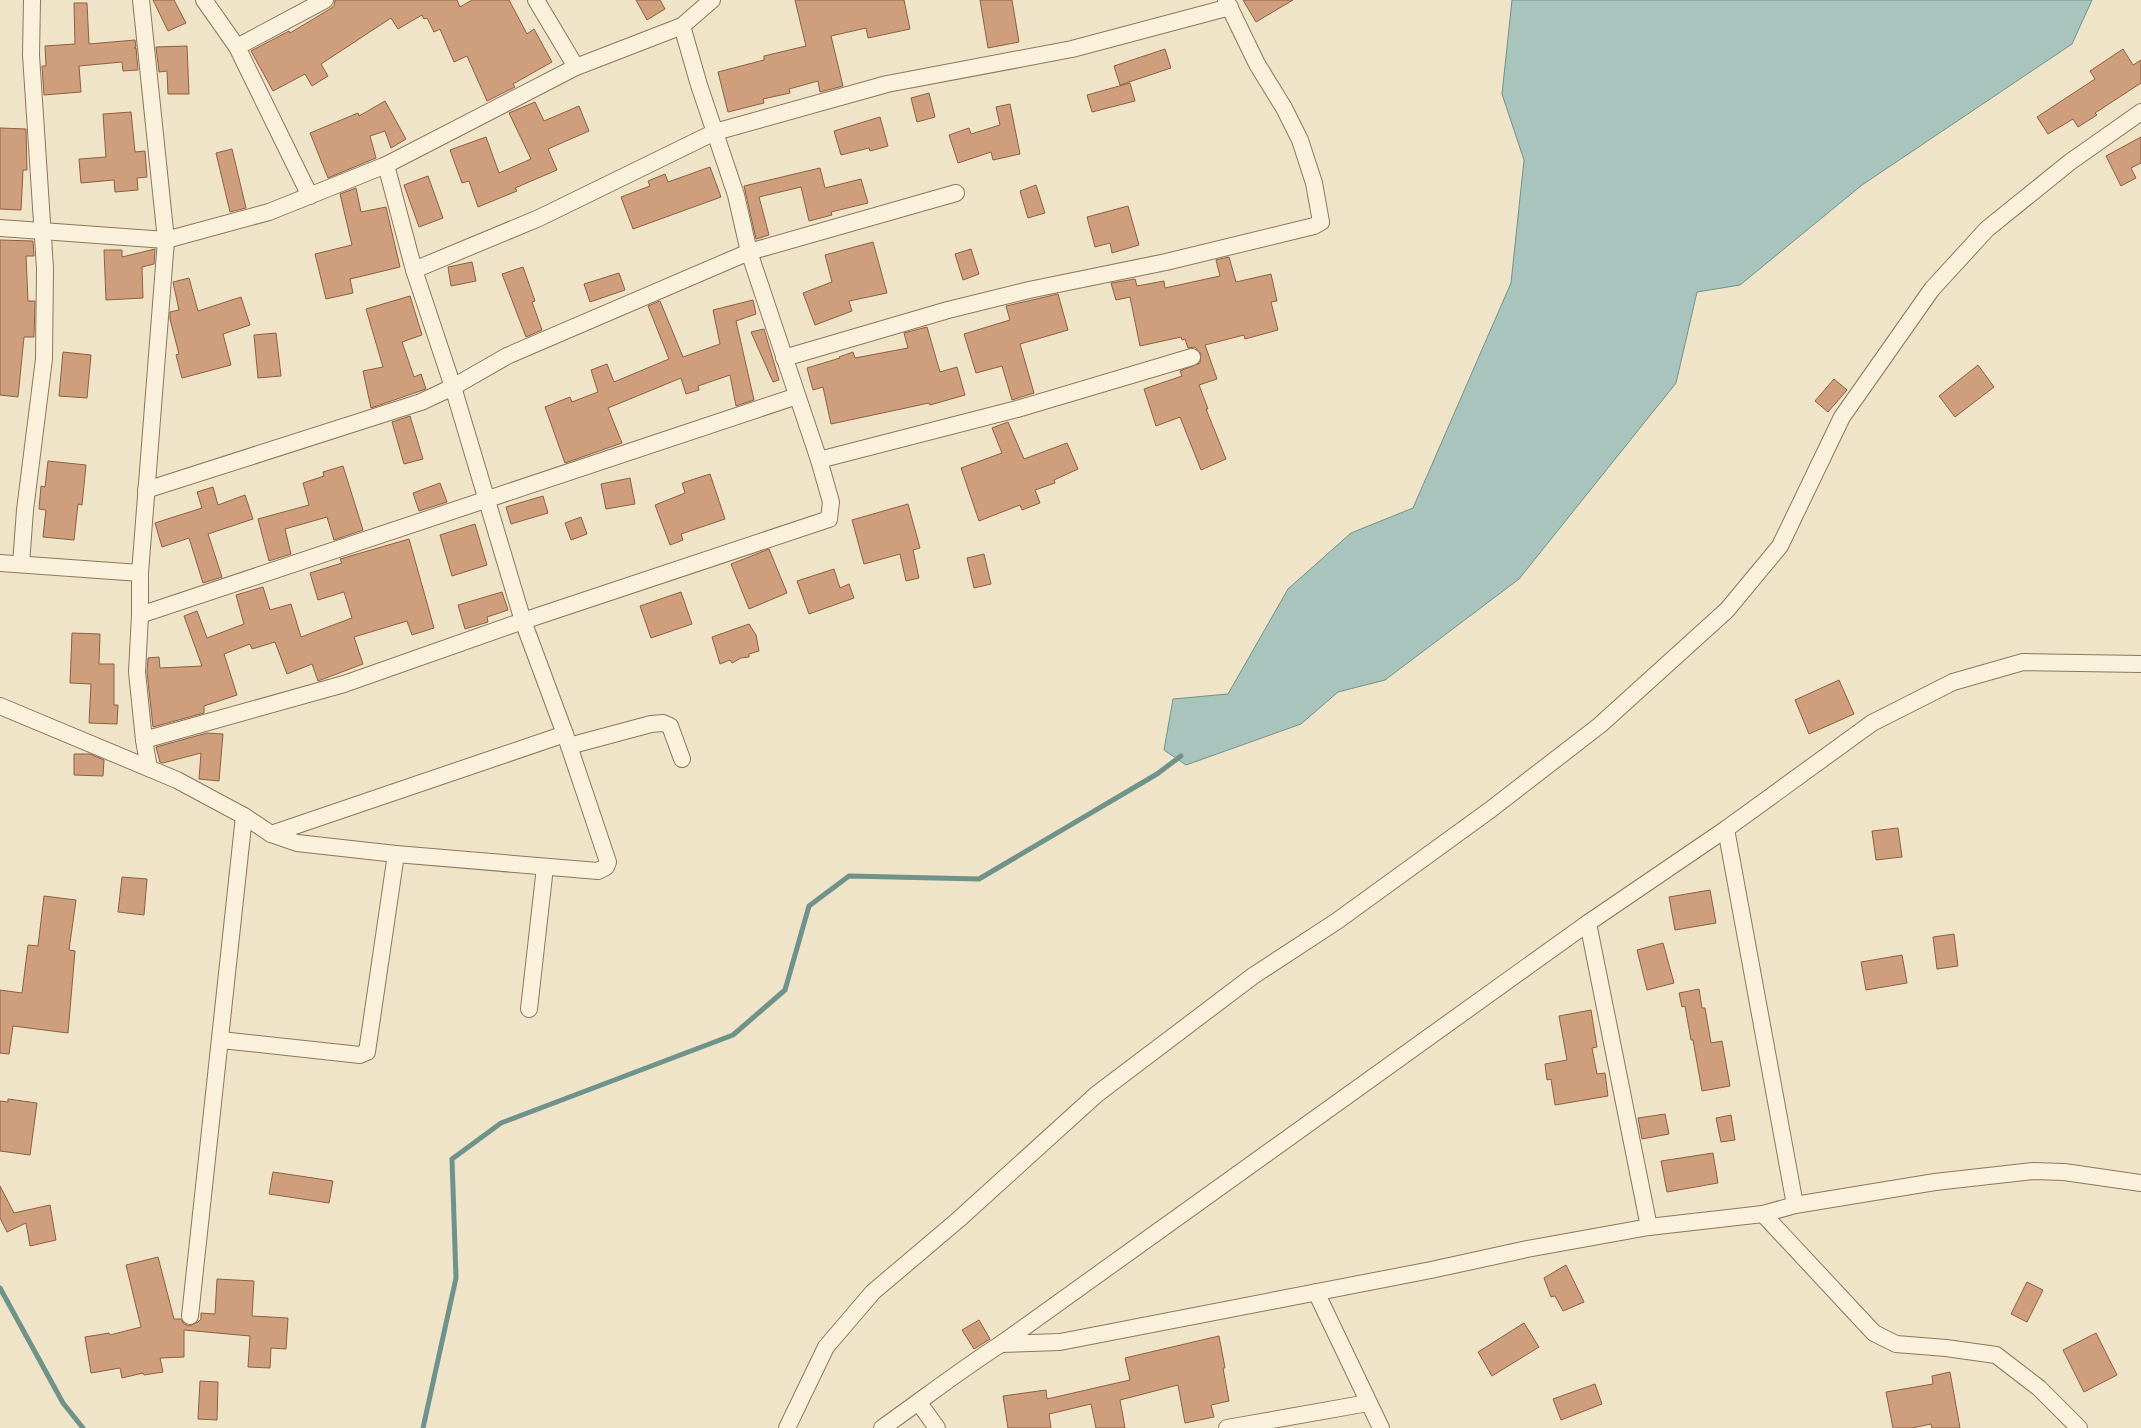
<svg xmlns="http://www.w3.org/2000/svg" width="2141" height="1428" font-family="'Times New Roman',serif">
  <style>
    .water { fill: #a9c4bc; stroke: #6f938a }
    .lines { fill: none; stroke-linecap: round; stroke-linejoin: round }
    .stream { stroke: #6f938a; stroke-width: 5 }
    .building { fill: #cf9f7d; stroke: #8d5f41 }
    .minor-casing { stroke: #8d765c; stroke-width: 18 }
    .minor { stroke: #faf1dc; stroke-width: 16 }
  </style>
  <rect width="100%" height="100%" fill="#f0e4c8"/>
  <path class="water" d="M 1512,0 L 2092,0 L 2072,44 L 1862,185 L 1740,285 L 1697,292 L 1676,383 L 1519,579 L 1385,680 L 1338,692 L 1301,724 L 1186,765 L 1164,750 L 1173,699 L 1228,694 L 1288,589 L 1351,533 L 1413,508 L 1511,283 L 1524,160 L 1502,94 Z"/>
  <g class="lines">
    <g class="stream">
      <path d="M 0,1288 L 63,1403 L 83,1428"/>
      <path d="M 423,1428 L 456,1278 L 452,1159 L 501,1123 L 733,1035 L 785,990 L 809,906 L 849,876 L 979,879 L 1157,774 L 1181,756"/>
    </g>
  </g>
  <g class="building">
    <path d="M 153,0 L 174,0 L 186,23 L 168,31 Z"/>
    <path d="M 335,0 L 457,0 L 460,7 L 472,0 L 509,0 L 527,34 L 534,29 L 552,62 L 513,84 L 515,87 L 487,101 L 467,56 L 454,62 L 440,29 L 434,32 L 427,18 L 424,19 L 422,15 L 398,29 L 391,18 L 321,64 L 328,76 L 312,86 L 305,74 L 273,91 L 251,51 L 289,31 L 290,33 L 330,9 L 334,6 Z"/>
    <path d="M 636,0 L 660,0 L 665,9 L 647,20 Z"/>
    <path d="M 795,0 L 904,0 L 910,29 L 868,38 L 866,28 L 831,36 L 843,86 L 820,92 L 818,81 L 789,89 L 790,93 L 763,99 L 764,103 L 728,112 L 718,72 L 764,60 L 764,56 L 806,46 Z"/>
    <path d="M 980,0 L 1012,0 L 1019,42 L 988,48 Z"/>
    <path d="M 1243,0 L 1293,0 L 1256,22 Z"/>
    <path d="M 74,3 L 87,3 L 89,44 L 135,40 L 136,47 L 134,48 L 136,48 L 138,70 L 123,71 L 122,62 L 79,66 L 81,92 L 44,95 L 42,66 L 46,66 L 45,46 L 75,44 Z"/>
    <path d="M 187,46 L 189,94 L 168,94 L 167,71 L 159,72 L 156,47 Z"/>
    <path d="M 1165,49 L 1171,68 L 1120,85 L 1114,66 Z"/>
    <path d="M 2123,49 L 2133,65 L 2141,60 L 2141,83 L 2095,113 L 2097,115 L 2078,127 L 2073,119 L 2048,134 L 2037,117 L 2095,79 L 2090,71 Z"/>
    <path d="M 1130,83 L 1135,101 L 1092,112 L 1087,95 Z"/>
    <path d="M 929,93 L 935,117 L 917,122 L 911,98 Z"/>
    <path d="M 385,101 L 406,139 L 391,148 L 385,131 L 370,136 L 376,158 L 328,178 L 310,133 L 358,113 L 359,116 Z"/>
    <path d="M 535,102 L 544,121 L 579,106 L 589,131 L 548,149 L 557,170 L 515,188 L 517,191 L 478,207 L 469,181 L 462,183 L 450,150 L 486,137 L 499,173 L 531,159 L 509,113 Z"/>
    <path d="M 1010,104 L 1020,154 L 993,160 L 991,152 L 958,163 L 949,135 L 969,128 L 971,134 L 1000,125 L 996,107 Z"/>
    <path d="M 131,112 L 135,152 L 145,151 L 147,177 L 137,178 L 138,190 L 115,192 L 114,180 L 81,183 L 79,159 L 106,157 L 103,114 Z"/>
    <path d="M 880,117 L 888,146 L 870,151 L 869,148 L 841,155 L 834,131 Z"/>
    <path d="M 0,128 L 26,129 L 27,170 L 23,170 L 21,210 L 0,209 Z"/>
    <path d="M 2141,137 L 2141,163 L 2131,168 L 2136,178 L 2121,186 L 2106,156 Z"/>
    <path d="M 232,149 L 246,208 L 230,212 L 216,153 Z"/>
    <path d="M 710,167 L 721,197 L 633,229 L 621,197 L 650,186 L 648,181 L 665,174 L 668,182 Z"/>
    <path d="M 820,168 L 825,188 L 861,179 L 868,203 L 831,212 L 832,215 L 809,221 L 801,187 L 759,197 L 769,235 L 756,239 L 744,186 Z"/>
    <path d="M 428,176 L 443,218 L 419,227 L 404,185 Z"/>
    <path d="M 1036,185 L 1045,213 L 1028,218 L 1020,191 Z"/>
    <path d="M 356,188 L 361,212 L 386,207 L 400,267 L 350,279 L 353,293 L 326,299 L 315,254 L 352,245 L 340,194 Z"/>
    <path d="M 1128,206 L 1139,245 L 1112,253 L 1110,243 L 1095,247 L 1087,217 Z"/>
    <path d="M 0,240 L 33,241 L 34,256 L 26,256 L 28,301 L 35,301 L 34,337 L 24,337 L 18,397 L 0,395 Z"/>
    <path d="M 873,242 L 887,293 L 849,301 L 852,311 L 815,325 L 803,293 L 832,282 L 825,255 Z"/>
    <path d="M 155,249 L 154,264 L 142,267 L 143,298 L 106,300 L 104,250 L 122,250 L 122,257 Z"/>
    <path d="M 971,249 L 979,274 L 963,280 L 955,254 Z"/>
    <path d="M 1229,257 L 1236,282 L 1271,274 L 1277,301 L 1271,302 L 1278,330 L 1245,339 L 1244,335 L 1205,345 L 1217,379 L 1199,385 L 1208,409 L 1206,409 L 1226,459 L 1201,470 L 1180,417 L 1156,426 L 1144,389 L 1182,376 L 1180,371 L 1200,363 L 1201,354 L 1195,347 L 1188,348 L 1185,339 L 1182,340 L 1181,337 L 1140,346 L 1130,297 L 1116,300 L 1111,283 L 1135,279 L 1137,286 L 1164,281 L 1165,288 L 1220,276 L 1216,260 Z"/>
    <path d="M 472,262 L 476,281 L 451,286 L 448,267 Z"/>
    <path d="M 523,267 L 535,301 L 532,302 L 542,330 L 526,337 L 502,274 Z"/>
    <path d="M 619,273 L 625,290 L 590,302 L 584,284 Z"/>
    <path d="M 189,278 L 198,311 L 241,297 L 250,325 L 223,334 L 231,365 L 182,378 L 176,355 L 179,354 L 170,319 L 170,312 L 179,310 L 173,282 Z"/>
    <path d="M 1058,294 L 1068,330 L 1020,344 L 1034,393 L 1012,400 L 1002,366 L 976,373 L 964,334 L 1010,320 L 1006,306 Z"/>
    <path d="M 410,296 L 422,335 L 402,342 L 414,377 L 421,374 L 426,389 L 371,408 L 363,371 L 383,367 L 366,309 Z"/>
    <path d="M 753,300 L 756,314 L 736,321 L 754,400 L 736,406 L 730,375 L 698,386 L 699,390 L 686,394 L 681,378 L 608,408 L 622,443 L 565,463 L 545,407 L 570,397 L 572,402 L 598,392 L 591,370 L 607,364 L 614,382 L 669,359 L 648,306 L 660,301 L 683,357 L 720,344 L 713,310 Z"/>
    <path d="M 927,327 L 940,372 L 957,367 L 965,395 L 930,405 L 929,403 L 831,424 L 823,387 L 813,390 L 807,368 L 840,358 L 839,357 L 853,352 L 855,358 L 908,348 L 904,333 Z"/>
    <path d="M 764,329 L 779,380 L 773,382 L 751,332 Z"/>
    <path d="M 276,333 L 281,376 L 258,378 L 254,335 Z"/>
    <path d="M 63,352 L 91,355 L 87,398 L 59,396 Z"/>
    <path d="M 1978,365 L 1994,387 L 1955,417 L 1939,396 Z"/>
    <path d="M 1834,379 L 1847,390 L 1828,412 L 1815,401 Z"/>
    <path d="M 410,416 L 423,459 L 404,464 L 392,422 Z"/>
    <path d="M 1008,422 L 1024,459 L 1067,443 L 1078,469 L 1054,480 L 1055,483 L 1035,490 L 1040,503 L 1022,510 L 1020,505 L 979,521 L 961,468 L 1002,453 L 992,428 Z"/>
    <path d="M 48,461 L 86,465 L 82,505 L 78,504 L 74,540 L 43,537 L 46,510 L 39,509 L 41,486 L 45,487 Z"/>
    <path d="M 343,466 L 363,530 L 334,540 L 327,517 L 285,529 L 291,554 L 269,561 L 258,519 L 309,505 L 303,483 L 324,476 L 323,472 Z"/>
    <path d="M 710,474 L 725,519 L 681,534 L 683,540 L 670,545 L 655,505 L 685,493 L 682,483 Z"/>
    <path d="M 630,478 L 635,504 L 606,509 L 601,484 Z"/>
    <path d="M 440,483 L 447,502 L 419,511 L 413,493 Z"/>
    <path d="M 213,487 L 218,505 L 245,495 L 253,519 L 208,534 L 222,577 L 203,583 L 189,538 L 162,547 L 155,523 L 202,508 L 197,492 Z"/>
    <path d="M 543,496 L 548,513 L 511,524 L 506,507 Z"/>
    <path d="M 908,504 L 920,548 L 913,550 L 919,578 L 906,581 L 900,554 L 864,564 L 852,520 Z"/>
    <path d="M 581,517 L 587,534 L 571,540 L 565,523 Z"/>
    <path d="M 475,524 L 487,565 L 452,576 L 440,535 Z"/>
    <path d="M 409,539 L 434,628 L 412,635 L 407,621 L 354,637 L 363,664 L 318,681 L 312,664 L 287,674 L 275,642 L 252,649 L 250,644 L 224,654 L 237,695 L 204,706 L 204,713 L 153,727 L 147,672 L 148,658 L 159,657 L 160,668 L 202,666 L 184,616 L 197,611 L 207,638 L 244,624 L 236,595 L 263,587 L 270,610 L 291,604 L 301,637 L 352,618 L 344,592 L 318,600 L 310,573 L 342,563 L 340,559 Z"/>
    <path d="M 769,549 L 787,593 L 749,609 L 731,564 Z"/>
    <path d="M 984,554 L 991,584 L 974,588 L 967,558 Z"/>
    <path d="M 834,569 L 840,588 L 849,584 L 854,598 L 809,614 L 797,581 Z"/>
    <path d="M 502,592 L 508,610 L 487,617 L 488,622 L 465,629 L 458,605 Z"/>
    <path d="M 681,592 L 692,624 L 651,638 L 640,606 Z"/>
    <path d="M 749,624 L 756,635 L 759,651 L 749,654 L 749,657 L 741,658 L 732,663 L 730,660 L 720,664 L 712,637 Z"/>
    <path d="M 72,633 L 100,634 L 99,664 L 114,664 L 114,705 L 118,705 L 117,724 L 89,723 L 91,684 L 70,683 Z"/>
    <path d="M 1839,680 L 1854,714 L 1809,734 L 1795,700 Z"/>
    <path d="M 207,733 L 223,734 L 219,781 L 199,779 L 201,753 L 163,763 L 160,762 L 156,747 Z"/>
    <path d="M 74,754 L 90,754 L 104,760 L 103,776 L 74,775 Z"/>
    <path d="M 1898,828 L 1902,857 L 1876,860 L 1872,831 Z"/>
    <path d="M 122,877 L 147,879 L 144,915 L 118,912 Z"/>
    <path d="M 1710,890 L 1716,923 L 1675,930 L 1669,897 Z"/>
    <path d="M 44,896 L 76,900 L 69,950 L 75,951 L 68,1033 L 13,1026 L 9,1054 L 0,1053 L 0,990 L 22,993 L 28,945 L 38,946 Z"/>
    <path d="M 1954,934 L 1958,966 L 1937,969 L 1933,937 Z"/>
    <path d="M 1663,943 L 1674,983 L 1647,990 L 1637,950 Z"/>
    <path d="M 1902,955 L 1907,983 L 1866,990 L 1861,962 Z"/>
    <path d="M 1699,989 L 1702,1008 L 1705,1008 L 1711,1043 L 1722,1041 L 1730,1086 L 1702,1091 L 1693,1040 L 1691,1040 L 1685,1006 L 1682,1007 L 1679,993 Z"/>
    <path d="M 1591,1010 L 1597,1047 L 1592,1048 L 1597,1074 L 1605,1073 L 1608,1096 L 1555,1105 L 1551,1079 L 1547,1080 L 1545,1064 L 1567,1060 L 1559,1016 Z"/>
    <path d="M 8,1099 L 37,1103 L 30,1155 L 0,1151 L 0,1101 L 8,1102 Z"/>
    <path d="M 1665,1114 L 1669,1134 L 1642,1139 L 1638,1118 Z"/>
    <path d="M 1731,1115 L 1735,1140 L 1721,1142 L 1716,1118 Z"/>
    <path d="M 1713,1153 L 1718,1183 L 1667,1192 L 1661,1161 Z"/>
    <path d="M 273,1172 L 333,1181 L 329,1203 L 269,1194 Z"/>
    <path d="M 0,1186 L 14,1213 L 50,1205 L 56,1240 L 30,1246 L 26,1223 L 7,1232 L 0,1218 Z"/>
    <path d="M 158,1257 L 174,1319 L 181,1319 L 184,1324 L 189,1326 L 198,1322 L 201,1319 L 201,1313 L 215,1314 L 217,1279 L 254,1281 L 252,1316 L 288,1318 L 286,1349 L 271,1348 L 270,1368 L 248,1367 L 250,1336 L 184,1330 L 184,1357 L 160,1358 L 163,1372 L 144,1375 L 143,1373 L 122,1378 L 120,1368 L 91,1373 L 85,1337 L 109,1333 L 110,1335 L 141,1327 L 126,1265 Z"/>
    <path d="M 1566,1265 L 1584,1302 L 1563,1311 L 1555,1296 L 1551,1297 L 1544,1278 Z"/>
    <path d="M 2027,1282 L 2043,1290 L 2027,1322 L 2011,1314 Z"/>
    <path d="M 979,1320 L 990,1339 L 974,1349 L 962,1330 Z"/>
    <path d="M 1524,1323 L 1539,1347 L 1492,1376 L 1478,1352 Z"/>
    <path d="M 2096,1333 L 2117,1375 L 2084,1392 L 2063,1350 Z"/>
    <path d="M 1219,1336 L 1225,1368 L 1223,1368 L 1229,1401 L 1211,1405 L 1214,1417 L 1185,1423 L 1178,1385 L 1120,1400 L 1125,1428 L 1096,1428 L 1091,1404 L 1049,1414 L 1051,1428 L 1008,1428 L 1003,1396 L 1046,1390 L 1047,1399 L 1130,1380 L 1125,1358 Z"/>
    <path d="M 1950,1372 L 1960,1428 L 1932,1428 L 1931,1424 L 1912,1428 L 1893,1428 L 1886,1392 L 1933,1384 L 1932,1376 Z"/>
    <path d="M 200,1381 L 218,1382 L 217,1420 L 198,1419 Z"/>
    <path d="M 1595,1384 L 1602,1404 L 1561,1420 L 1553,1399 Z"/>
  </g>
  <g class="lines">
    <g class="minor-casing">
      <g id="minor">
        <path d="M 141,0 L 166,240 L 140,573 L 140,615 L 137,672 L 144,740 L 149,768"/>
        <path d="M 204,0 L 237,47 L 310,196"/>
        <path d="M 536,0 L 576,67"/>
        <path d="M 237,47 L 325,0"/>
        <path d="M 0,228 L 166,240 L 269,212 L 386,165 L 576,67 L 682,26 L 712,0"/>
        <path d="M 414,270 L 539,218 L 715,132 L 887,84 L 1072,49 L 1230,7"/>
        <path d="M 784,358 L 948,310 L 1029,290 L 1166,262 L 1314,226 L 1321,222 L 1314,183 L 1300,140 L 1284,108 L 1257,64 L 1226,0"/>
        <path d="M 819,460 L 1017,409 L 1192,357"/>
        <path d="M 146,490 L 421,402 L 453,387 L 507,356 L 749,252 L 956,193"/>
        <path d="M 0,563 L 140,573"/>
        <path d="M 21,564 L 25,510 L 44,359 L 45,268 L 31,55 L 32,0"/>
        <path d="M 140,615 L 797,396"/>
        <path d="M 0,706 L 177,780 L 244,816 L 271,834 L 297,843 L 396,854 L 598,871 L 606,867 L 608,862 L 565,734 L 523,621 L 453,387 L 414,270 L 386,165"/>
        <path d="M 144,740 L 344,684 L 523,621 L 829,519 L 831,502 L 819,460 L 749,252 L 736,195 L 699,85 L 682,26"/>
        <path d="M 569,746 L 651,724 L 663,723 L 670,726 L 682,759"/>
        <path d="M 1726,829 L 1795,1205"/>
        <path d="M 271,834 L 565,734"/>
        <path d="M 1588,923 L 1649,1227"/>
        <path d="M 529,1009 L 545,867"/>
        <path d="M 221,1040 L 360,1055 L 367,1052 L 396,854"/>
        <path d="M 1763,1214 L 1874,1333 L 1896,1344 L 1946,1348 L 1996,1355 L 2039,1388 L 2079,1428"/>
        <path d="M 1316,1292 L 1381,1428"/>
        <path d="M 190,1316 L 244,816"/>
        <path d="M 1001,1344 L 1060,1342 L 1431,1270 L 1527,1249 L 1649,1227 L 1763,1214 L 1795,1205 L 1935,1182 L 2033,1171 L 2064,1172 L 2141,1183"/>
        <path d="M 919,1403 L 937,1428"/>
        <path d="M 787,1428 L 826,1347 L 873,1292 L 958,1220 L 1097,1094 L 1253,976 L 1337,921 L 1490,810 L 1600,725 L 1727,610 L 1780,546 L 1842,417 L 1932,289 L 1987,229 L 2070,162 L 2141,112"/>
        <path d="M 882,1428 C 922,1400 960,1370 1001,1344 L 1588,923 L 1726,829 L 1872,723 L 1953,682 L 2023,662 L 2141,664"/>
        <path d="M 1227,1428 L 1368,1403"/>
      </g>
    </g>
    <use href="#minor" class="minor"/>
  </g>
</svg>
